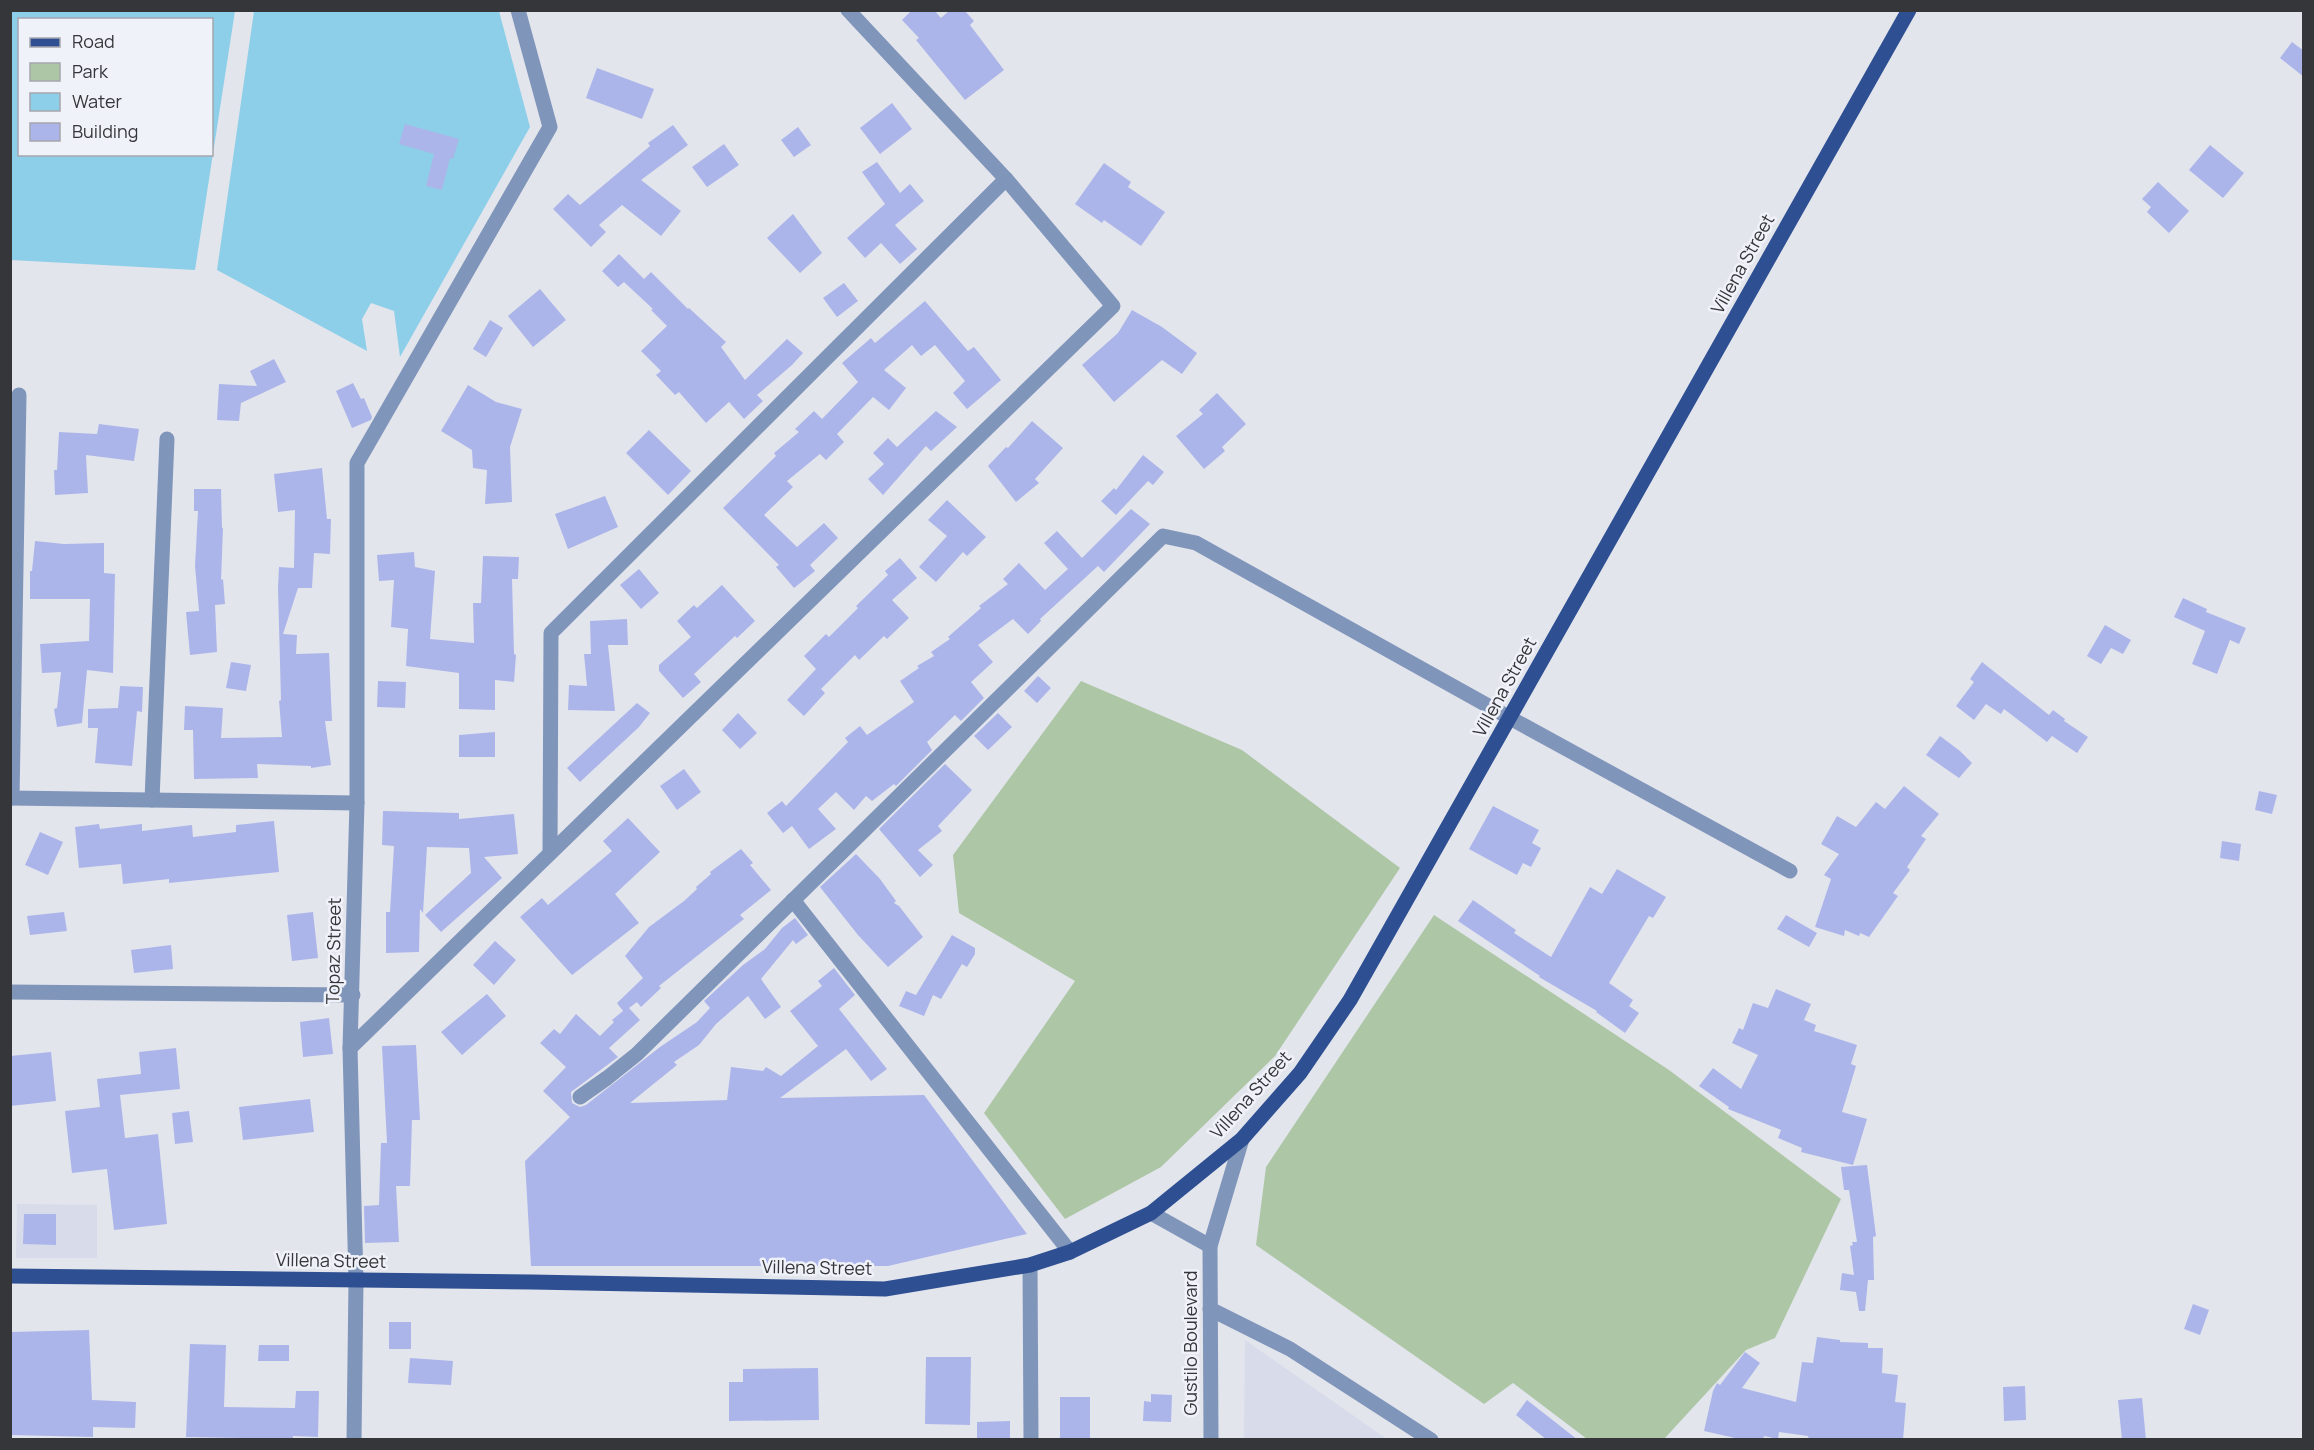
<svg xmlns="http://www.w3.org/2000/svg" width="2314" height="1450" font-family="Manrope,sans-serif">
  <style>
    .built { fill: #d8dbea }
    .green { fill: #adc6a5 }
    .water { fill: #8dcfe8; fill-rule: evenodd }
    .building { fill: #acb5e9 }
    .lines { fill: none; stroke-linecap: round; stroke-linejoin: round }
    .minor { stroke: #8095ba; stroke-width: 15 }
    .major { stroke: #2e4f91; stroke-width: 15 }
    .labels { text-anchor: middle; stroke-width: 5; stroke-linejoin: round; paint-order: stroke }
    .street-label { font-size: 18px; fill: #353639; stroke: #f0f2fa }
  </style>
  <rect width="100%" height="100%" fill="#e3e5ed"/>
  <g class="built">
    <path d="M 17,1204 L 97,1205 L 97,1258 L 16,1258 Z"/>
    <path d="M 1245,1340 L 1387,1439 L 1244,1439 Z"/>
  </g>
  <g class="green">
    <path d="M 1081,681 L 1242,750 L 1400,868 L 1275,1056 L 1161,1167 L 1065,1219 L 984,1113 L 1075,981 L 959,913 L 953,855 Z"/>
    <path d="M 1434,915 L 1669,1070 L 1841,1199 L 1775,1338 L 1746,1350 L 1664,1439 L 1587,1439 L 1513,1383 L 1484,1404 L 1256,1245 L 1266,1167 Z"/>
  </g>
  <g class="water">
    <path d="M 10,11 L 235,11 L 195,270 L 11,260 ZM 20,20 L 212,20 L 212,154 L 20,154 Z"/>
    <path d="M 254,11 L 499,11 L 530,127 L 400,357 L 394,311 L 371,303 L 362,319 L 367,351 L 217,270 Z"/>
  </g>
  <g class="building">
    <path d="M 912,10 L 934,10 L 941,18 L 950,10 L 964,10 L 974,21 L 970,25 L 1004,70 L 965,100 L 916,40 L 919,38 L 902,20 Z"/>
    <path d="M 2292,42 L 2304,51 L 2304,77 L 2280,58 Z"/>
    <path d="M 597,68 L 654,89 L 642,119 L 586,98 Z"/>
    <path d="M 892,103 L 912,129 L 880,154 L 860,128 Z"/>
    <path d="M 405,124 L 459,139 L 453,159 L 450,158 L 442,190 L 426,186 L 434,154 L 399,144 Z"/>
    <path d="M 673,125 L 688,145 L 641,180 L 681,211 L 661,236 L 622,205 L 599,225 L 606,232 L 591,247 L 553,209 L 568,194 L 580,205 L 650,146 L 648,143 Z"/>
    <path d="M 798,127 L 811,145 L 794,157 L 781,140 Z"/>
    <path d="M 724,144 L 739,165 L 707,187 L 692,167 Z"/>
    <path d="M 2210,145 L 2244,173 L 2223,198 L 2189,170 Z"/>
    <path d="M 877,162 L 900,193 L 910,184 L 924,201 L 895,225 L 917,249 L 900,264 L 881,243 L 865,258 L 847,238 L 885,204 L 862,172 Z"/>
    <path d="M 1104,163 L 1131,182 L 1128,187 L 1165,212 L 1141,246 L 1104,220 L 1102,223 L 1075,204 Z"/>
    <path d="M 2158,182 L 2189,211 L 2169,233 L 2147,212 L 2151,207 L 2142,199 Z"/>
    <path d="M 793,214 L 822,253 L 800,273 L 767,238 Z"/>
    <path d="M 619,254 L 644,279 L 651,272 L 688,309 L 689,308 L 726,342 L 721,347 L 745,380 L 787,339 L 803,353 L 792,365 L 757,395 L 763,401 L 744,419 L 729,402 L 706,423 L 679,392 L 675,395 L 656,375 L 661,371 L 641,351 L 667,326 L 651,310 L 653,309 L 624,282 L 618,287 L 602,271 Z"/>
    <path d="M 844,283 L 858,301 L 837,317 L 823,298 Z"/>
    <path d="M 540,289 L 566,320 L 533,347 L 508,316 Z"/>
    <path d="M 925,301 L 968,351 L 974,347 L 1001,380 L 967,409 L 953,393 L 965,381 L 935,345 L 921,356 L 912,345 L 884,370 L 906,388 L 889,410 L 873,397 L 837,434 L 844,442 L 826,460 L 820,454 L 787,481 L 793,487 L 764,515 L 797,547 L 824,523 L 838,538 L 810,565 L 815,571 L 794,588 L 776,567 L 779,565 L 723,508 L 776,456 L 774,453 L 799,432 L 795,429 L 814,411 L 822,419 L 858,382 L 842,363 L 871,338 L 875,343 Z"/>
    <path d="M 1132,310 L 1162,327 L 1197,353 L 1182,374 L 1162,360 L 1114,402 L 1082,365 L 1118,333 Z"/>
    <path d="M 490,320 L 503,328 L 486,357 L 473,349 Z"/>
    <path d="M 274,359 L 286,382 L 241,403 L 239,421 L 217,420 L 219,384 L 257,386 L 250,371 Z"/>
    <path d="M 353,383 L 361,399 L 364,398 L 372,417 L 371,420 L 352,428 L 336,391 Z"/>
    <path d="M 468,385 L 496,402 L 522,409 L 510,447 L 512,502 L 485,504 L 487,470 L 473,468 L 472,450 L 441,431 Z"/>
    <path d="M 1217,393 L 1246,424 L 1222,447 L 1225,451 L 1204,469 L 1176,436 L 1203,414 L 1199,410 Z"/>
    <path d="M 936,411 L 957,427 L 931,451 L 926,446 L 883,495 L 868,479 L 884,464 L 873,453 L 888,438 L 897,447 Z"/>
    <path d="M 1032,421 L 1063,448 L 1035,479 L 1039,483 L 1016,502 L 988,466 L 1006,447 L 1008,448 Z"/>
    <path d="M 99,424 L 139,429 L 134,461 L 86,455 L 88,493 L 55,495 L 54,470 L 57,470 L 59,432 L 97,434 Z"/>
    <path d="M 649,430 L 691,471 L 668,495 L 626,453 Z"/>
    <path d="M 1143,455 L 1164,472 L 1153,485 L 1148,481 L 1116,515 L 1101,501 L 1114,488 L 1116,490 Z"/>
    <path d="M 322,468 L 327,519 L 331,519 L 330,554 L 314,553 L 312,588 L 298,588 L 283,634 L 297,635 L 296,654 L 329,653 L 332,721 L 325,721 L 331,765 L 311,768 L 311,766 L 257,764 L 258,778 L 194,779 L 193,730 L 184,730 L 185,706 L 223,708 L 221,738 L 282,737 L 279,701 L 281,700 L 278,588 L 279,567 L 294,568 L 295,510 L 278,512 L 274,474 Z"/>
    <path d="M 194,489 L 221,489 L 222,528 L 223,528 L 221,580 L 223,579 L 225,604 L 215,605 L 217,652 L 190,655 L 186,612 L 199,611 L 195,566 L 198,511 L 194,511 Z"/>
    <path d="M 605,496 L 618,527 L 568,549 L 555,514 Z"/>
    <path d="M 947,500 L 986,537 L 967,556 L 963,552 L 936,582 L 919,567 L 947,536 L 928,520 Z"/>
    <path d="M 1131,509 L 1150,524 L 1104,572 L 1098,566 L 1040,619 L 1041,621 L 1028,634 L 1013,619 L 978,645 L 993,662 L 971,682 L 984,698 L 961,721 L 955,715 L 927,742 L 932,750 L 896,786 L 894,784 L 872,801 L 866,796 L 854,810 L 836,792 L 818,809 L 836,829 L 809,849 L 792,826 L 783,833 L 767,813 L 782,801 L 786,806 L 848,742 L 845,738 L 860,726 L 867,735 L 914,702 L 900,681 L 919,668 L 917,666 L 934,656 L 931,652 L 950,639 L 948,637 L 981,608 L 979,606 L 1008,584 L 1003,579 L 1019,563 L 1045,590 L 1068,569 L 1044,543 L 1057,531 L 1082,558 Z"/>
    <path d="M 35,541 L 64,544 L 104,543 L 104,573 L 115,574 L 113,673 L 87,670 L 82,723 L 57,727 L 54,709 L 57,708 L 61,672 L 42,673 L 40,644 L 89,641 L 90,599 L 30,599 L 30,571 L 32,571 Z"/>
    <path d="M 414,552 L 415,567 L 435,571 L 430,639 L 474,643 L 473,603 L 481,603 L 483,556 L 519,557 L 518,579 L 512,579 L 514,654 L 516,655 L 514,682 L 495,680 L 495,710 L 459,709 L 459,673 L 406,666 L 408,629 L 391,627 L 394,580 L 379,581 L 377,555 Z"/>
    <path d="M 900,558 L 917,578 L 892,600 L 909,618 L 887,639 L 884,636 L 859,660 L 855,655 L 821,689 L 825,693 L 804,716 L 787,700 L 816,669 L 804,656 L 826,634 L 829,637 L 858,608 L 856,606 L 888,575 L 885,571 Z"/>
    <path d="M 639,569 L 659,593 L 641,609 L 620,585 Z"/>
    <path d="M 722,585 L 755,621 L 737,638 L 735,636 L 694,674 L 701,682 L 683,698 L 659,671 L 659,665 L 691,637 L 677,621 L 694,605 L 697,608 Z"/>
    <path d="M 2183,598 L 2207,609 L 2206,612 L 2246,628 L 2239,644 L 2230,640 L 2217,674 L 2192,664 L 2205,631 L 2174,617 Z"/>
    <path d="M 627,619 L 628,645 L 608,645 L 615,711 L 568,710 L 569,685 L 587,686 L 584,654 L 591,654 L 590,621 Z"/>
    <path d="M 2105,625 L 2131,640 L 2123,654 L 2111,648 L 2101,664 L 2087,656 Z"/>
    <path d="M 231,662 L 251,665 L 246,691 L 226,688 Z"/>
    <path d="M 1982,662 L 2049,715 L 2053,710 L 2065,719 L 2064,721 L 2088,737 L 2077,753 L 2052,736 L 2047,742 L 2004,709 L 2001,714 L 1986,704 L 1974,720 L 1956,706 L 1974,682 L 1970,679 Z"/>
    <path d="M 1038,676 L 1051,688 L 1037,703 L 1024,691 Z"/>
    <path d="M 378,681 L 406,682 L 405,708 L 377,707 Z"/>
    <path d="M 120,686 L 143,687 L 142,712 L 137,711 L 132,766 L 95,763 L 98,728 L 88,728 L 88,709 L 118,708 Z"/>
    <path d="M 637,703 L 650,713 L 639,727 L 580,782 L 567,768 Z"/>
    <path d="M 738,713 L 757,733 L 740,749 L 722,730 Z"/>
    <path d="M 998,713 L 1012,727 L 988,750 L 974,736 Z"/>
    <path d="M 495,732 L 495,757 L 459,757 L 459,735 Z"/>
    <path d="M 1940,736 L 1960,751 L 1972,763 L 1959,778 L 1926,755 Z"/>
    <path d="M 945,764 L 972,790 L 938,826 L 942,831 L 918,850 L 933,865 L 920,877 L 879,829 Z"/>
    <path d="M 684,769 L 701,792 L 677,810 L 660,786 Z"/>
    <path d="M 1904,786 L 1939,814 L 1921,836 L 1926,839 L 1907,867 L 1910,870 L 1893,893 L 1898,896 L 1869,937 L 1860,933 L 1859,936 L 1845,930 L 1844,936 L 1815,927 L 1831,879 L 1824,875 L 1839,854 L 1821,844 L 1837,816 L 1856,827 L 1876,802 L 1885,809 Z"/>
    <path d="M 2259,791 L 2277,795 L 2272,814 L 2255,810 Z"/>
    <path d="M 1493,806 L 1539,830 L 1532,843 L 1541,848 L 1531,867 L 1523,863 L 1517,875 L 1469,849 Z"/>
    <path d="M 383,811 L 459,813 L 459,819 L 514,814 L 518,854 L 484,857 L 502,878 L 441,932 L 425,915 L 471,873 L 469,848 L 427,847 L 423,913 L 420,909 L 419,952 L 386,953 L 386,912 L 390,912 L 394,846 L 382,845 Z"/>
    <path d="M 628,818 L 660,852 L 615,894 L 639,923 L 572,975 L 520,917 L 542,898 L 548,905 L 612,851 L 603,841 Z"/>
    <path d="M 274,821 L 279,872 L 169,883 L 169,879 L 123,884 L 121,864 L 79,868 L 75,827 L 99,824 L 100,829 L 142,824 L 142,831 L 192,825 L 193,837 L 236,832 L 236,825 Z"/>
    <path d="M 40,832 L 63,842 L 48,875 L 25,865 Z"/>
    <path d="M 2222,841 L 2241,844 L 2239,861 L 2220,858 Z"/>
    <path d="M 741,849 L 753,863 L 750,865 L 771,890 L 740,915 L 744,919 L 735,926 L 659,986 L 661,988 L 641,1007 L 637,1002 L 629,1008 L 640,1020 L 609,1048 L 618,1057 L 571,1092 L 572,1103 L 580,1107 L 586,1105 L 660,1047 L 697,1022 L 710,1008 L 704,1001 L 743,965 L 765,949 L 782,928 L 795,918 L 808,935 L 796,944 L 793,940 L 761,979 L 781,1007 L 765,1019 L 748,996 L 716,1024 L 699,1045 L 674,1062 L 677,1065 L 630,1103 L 727,1100 L 731,1067 L 763,1071 L 766,1067 L 781,1076 L 818,1046 L 790,1011 L 822,986 L 818,981 L 834,968 L 855,995 L 839,1009 L 887,1069 L 871,1081 L 846,1049 L 780,1098 L 924,1095 L 1027,1234 L 888,1266 L 531,1266 L 525,1161 L 570,1117 L 543,1091 L 566,1067 L 540,1043 L 554,1029 L 560,1034 L 576,1014 L 600,1036 L 614,1022 L 612,1020 L 623,1011 L 617,1003 L 643,978 L 625,956 L 649,927 L 684,901 L 697,889 L 696,887 L 711,874 L 710,872 Z"/>
    <path d="M 856,854 L 880,879 L 896,901 L 894,903 L 899,906 L 923,937 L 888,967 L 858,935 L 820,887 Z"/>
    <path d="M 1617,869 L 1666,897 L 1653,918 L 1649,916 L 1609,983 L 1633,1000 L 1629,1006 L 1639,1013 L 1625,1033 L 1596,1012 L 1597,1011 L 1539,977 L 1540,976 L 1458,921 L 1473,900 L 1516,930 L 1514,933 L 1551,957 L 1590,887 L 1602,894 Z"/>
    <path d="M 64,912 L 67,931 L 30,935 L 27,916 Z"/>
    <path d="M 313,912 L 318,958 L 292,961 L 287,915 Z"/>
    <path d="M 1786,915 L 1817,933 L 1809,947 L 1777,929 Z"/>
    <path d="M 952,935 L 975,948 L 975,954 L 967,967 L 962,964 L 941,999 L 933,995 L 924,1016 L 899,1006 L 906,991 L 916,995 Z"/>
    <path d="M 495,941 L 516,960 L 494,985 L 473,965 Z"/>
    <path d="M 171,945 L 173,969 L 134,973 L 131,950 Z"/>
    <path d="M 1776,989 L 1811,1004 L 1804,1020 L 1816,1025 L 1814,1031 L 1857,1045 L 1851,1064 L 1856,1066 L 1842,1112 L 1867,1119 L 1853,1165 L 1801,1152 L 1802,1148 L 1778,1138 L 1781,1130 L 1728,1109 L 1729,1107 L 1699,1086 L 1713,1068 L 1741,1089 L 1758,1055 L 1732,1043 L 1739,1028 L 1743,1030 L 1753,1003 L 1768,1008 Z"/>
    <path d="M 487,994 L 506,1016 L 462,1055 L 441,1032 Z"/>
    <path d="M 329,1018 L 333,1054 L 303,1057 L 300,1022 Z"/>
    <path d="M 416,1045 L 420,1120 L 412,1120 L 410,1186 L 396,1186 L 399,1242 L 365,1243 L 364,1206 L 379,1205 L 381,1143 L 387,1143 L 382,1046 Z"/>
    <path d="M 176,1048 L 180,1089 L 120,1095 L 125,1138 L 158,1134 L 167,1224 L 114,1230 L 107,1169 L 72,1173 L 65,1111 L 100,1107 L 97,1079 L 141,1074 L 139,1052 Z"/>
    <path d="M 51,1052 L 56,1101 L 10,1106 L 10,1056 Z"/>
    <path d="M 310,1099 L 314,1132 L 243,1140 L 239,1107 Z"/>
    <path d="M 189,1111 L 193,1142 L 175,1144 L 172,1113 Z"/>
    <path d="M 1867,1165 L 1876,1236 L 1873,1237 L 1874,1280 L 1868,1280 L 1865,1311 L 1859,1311 L 1856,1292 L 1840,1290 L 1842,1273 L 1854,1275 L 1850,1246 L 1853,1245 L 1852,1242 L 1857,1242 L 1849,1190 L 1844,1190 L 1841,1167 Z"/>
    <path d="M 24,1214 L 56,1214 L 56,1245 L 23,1244 Z"/>
    <path d="M 2193,1304 L 2209,1310 L 2200,1335 L 2184,1329 Z"/>
    <rect x="389" y="1322" width="22" height="27"/>
    <path d="M 89,1330 L 92,1400 L 136,1402 L 135,1428 L 93,1427 L 93,1437 L 10,1435 L 10,1332 Z"/>
    <path d="M 1817,1337 L 1840,1340 L 1840,1342 L 1868,1343 L 1868,1348 L 1883,1348 L 1882,1373 L 1898,1375 L 1895,1402 L 1906,1403 L 1903,1440 L 1809,1440 L 1808,1436 L 1779,1432 L 1778,1439 L 1764,1436 L 1763,1440 L 1744,1440 L 1704,1431 L 1713,1391 L 1717,1383 L 1720,1385 L 1745,1352 L 1760,1363 L 1742,1388 L 1796,1402 L 1802,1362 L 1813,1363 Z"/>
    <path d="M 190,1344 L 226,1345 L 224,1407 L 295,1408 L 296,1391 L 319,1391 L 318,1437 L 293,1436 L 293,1439 L 186,1437 Z"/>
    <path d="M 259,1345 L 289,1345 L 289,1361 L 258,1361 Z"/>
    <path d="M 926,1357 L 971,1357 L 970,1425 L 925,1424 Z"/>
    <path d="M 410,1358 L 453,1361 L 451,1385 L 408,1383 Z"/>
    <path d="M 818,1368 L 819,1420 L 729,1421 L 729,1382 L 743,1382 L 743,1369 Z"/>
    <path d="M 2025,1386 L 2026,1420 L 2004,1421 L 2003,1387 Z"/>
    <path d="M 1151,1394 L 1172,1395 L 1171,1422 L 1143,1421 L 1144,1401 L 1151,1402 Z"/>
    <rect x="1060" y="1397" width="30" height="43"/>
    <path d="M 2142,1398 L 2146,1440 L 2122,1440 L 2118,1400 Z"/>
    <path d="M 1527,1400 L 1578,1440 L 1547,1440 L 1516,1415 Z"/>
    <path d="M 1010,1421 L 1010,1440 L 977,1440 L 977,1422 Z"/>
  </g>
  <g class="lines">
    <g class="minor">
      <path d="M 10,798 L 357,803"/>
      <path d="M 12,798 L 19,395"/>
      <path d="M 152,800 L 167,439"/>
      <path d="M 550,853 L 551,633 L 1006,179"/>
      <path d="M 793,900 L 1070,1252"/>
      <path d="M 10,992 L 353,995"/>
      <path d="M 350,1048 L 1113,306 L 1006,179 L 848,10"/>
      <path d="M 580,1097 L 607,1078 L 637,1054 L 1163,536 L 1196,543 L 1510,718 L 1790,871"/>
      <path d="M 1151,1213 L 1210,1246"/>
      <path d="M 1030,1265 L 1031,1440"/>
      <path d="M 1210,1309 L 1290,1349 L 1431,1440"/>
      <path d="M 354,1440 L 356,1281 L 350,1048 L 357,803 L 357,463 L 550,127 L 518,10"/>
      <path d="M 1211,1440 L 1210,1246 L 1242,1139"/>
    </g>
    <path class="major" d="M 10,1276 L 532,1282 L 885,1289 L 1030,1265 L 1070,1252 L 1151,1213 L 1242,1139 L 1300,1073 L 1350,1000 L 1909,10"/>
  </g>
  <g class="labels">
    <g class="street-label">
      <text transform="translate(1743 264) rotate(-61)" y="6">Villena Street</text>
      <text transform="translate(1505 687) rotate(-61)" y="6">Villena Street</text>
      <text transform="translate(334 951) rotate(-89)" y="6">Topaz Street</text>
      <text transform="translate(1251 1095) rotate(-48)" y="6">Villena Street</text>
      <text transform="translate(331 1261) rotate(1)" y="6">Villena Street</text>
      <text transform="translate(817 1268) rotate(1)" y="6">Villena Street</text>
      <text transform="translate(1191 1343) rotate(-90)" y="6">Gustilo Boulevard</text>
    </g>
  </g>
  <rect width="2314" height="1450" fill="none" stroke="#353639" stroke-width="24"/>
  <rect x="18" y="18" width="195" height="138" fill="#f0f2fa" stroke="#a5a7ad" stroke-width="1.5"/>
  <rect x="30" y="38" width="30" height="9" fill="#2e4f91" stroke="#a5a7ad" stroke-width="1.5"/>
  <text x="72" y="48" font-size="18" fill="#353639">Road</text>
  <rect x="30" y="63" width="30" height="18" fill="#adc6a5" stroke="#a5a7ad" stroke-width="1.5"/>
  <text x="72" y="78" font-size="18" fill="#353639">Park</text>
  <rect x="30" y="93" width="30" height="18" fill="#8dcfe8" stroke="#a5a7ad" stroke-width="1.5"/>
  <text x="72" y="108" font-size="18" fill="#353639">Water</text>
  <rect x="30" y="123" width="30" height="18" fill="#acb5e9" stroke="#a5a7ad" stroke-width="1.5"/>
  <text x="72" y="138" font-size="18" fill="#353639">Building</text>
</svg>
